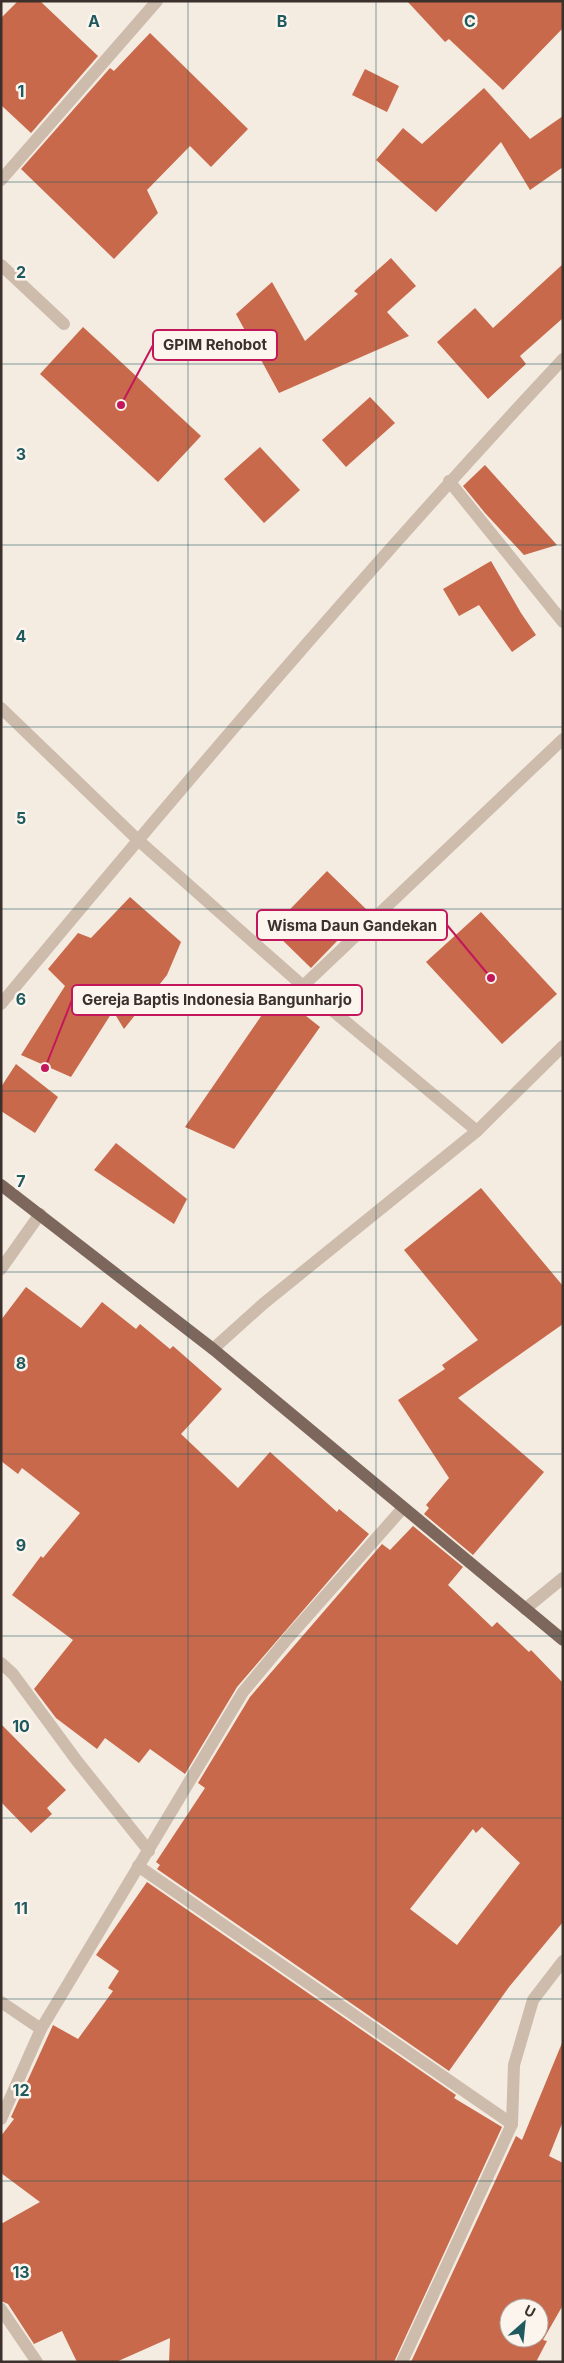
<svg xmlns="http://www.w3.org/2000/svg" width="564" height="2363" font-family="Inter,sans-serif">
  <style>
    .building { fill: #c8694b; fill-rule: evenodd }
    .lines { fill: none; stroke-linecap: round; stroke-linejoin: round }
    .service { stroke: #cdbbac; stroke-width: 12 }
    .minor { stroke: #cdbbac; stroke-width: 12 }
    .primary { stroke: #7d675c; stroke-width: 12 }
    .grid { fill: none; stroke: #1f5a5e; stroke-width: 1; stroke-opacity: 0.55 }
    .grid-label { font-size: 16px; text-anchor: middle; font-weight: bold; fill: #1f5a5e; stroke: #fbf5ee; stroke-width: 5; stroke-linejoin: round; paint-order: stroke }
    .leader { fill: none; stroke: #c2185b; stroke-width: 2 }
    .callout-dot { fill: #c2185b; stroke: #fbf5ee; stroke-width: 2 }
    .callout { fill: #fbf5ee; stroke: #c2185b; stroke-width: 2 }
    .callout-label { font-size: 15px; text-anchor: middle; font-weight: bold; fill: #3b302b }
  </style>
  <rect width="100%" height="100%" fill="#f4ebe1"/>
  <g class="building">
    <path d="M 18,1 L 40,1 L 98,56 L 31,133 L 1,105 L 1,18 Z"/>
    <path d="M 407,1 L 563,1 L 563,28 L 503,90 L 449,39 L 445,42 Z"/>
    <path d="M 150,33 L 248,129 L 211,167 L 190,146 L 147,190 L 158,213 L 114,259 L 21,169 L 110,68 L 114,71 Z"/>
    <path d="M 365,69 L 399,86 L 387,112 L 352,95 Z"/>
    <path d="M 484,88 L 530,139 L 563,116 L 563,167 L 530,190 L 501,142 L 436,212 L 376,160 L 403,128 L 422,144 Z"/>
    <path d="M 391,258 L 416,286 L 387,312 L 409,336 L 279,393 L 236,314 L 272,282 L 305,341 L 358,294 L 354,291 Z"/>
    <path d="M 563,264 L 563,318 L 520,356 L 526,364 L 488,399 L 437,342 L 475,308 L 493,328 Z"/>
    <path d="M 83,327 L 201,436 L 158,482 L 40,374 Z"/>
    <path d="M 370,397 L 395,423 L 346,467 L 322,440 Z"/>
    <path d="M 260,447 L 300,490 L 264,523 L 224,479 Z"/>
    <path d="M 485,465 L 557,545 L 524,555 L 485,513 L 463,486 Z"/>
    <path d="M 491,561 L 521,613 L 536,635 L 512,652 L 479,605 L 459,616 L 443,589 Z"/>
    <path d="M 327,871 L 367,910 L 311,968 L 271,929 Z"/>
    <path d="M 130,897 L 181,942 L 167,975 L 124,1029 L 113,1011 L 71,1077 L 21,1055 L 65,986 L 48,969 L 78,933 L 91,938 Z"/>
    <path d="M 481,912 L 557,994 L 502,1044 L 426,962 Z"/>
    <path d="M 277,993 L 320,1027 L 234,1149 L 185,1127 Z"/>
    <path d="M 16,1064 L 58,1097 L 35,1133 L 1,1111 L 1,1087 Z"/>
    <path d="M 116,1143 L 187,1199 L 174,1224 L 94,1170 Z"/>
    <path d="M 481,1188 L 563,1286 L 563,1324 L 458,1398 L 544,1472 L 473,1555 L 424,1514 L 429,1508 L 426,1505 L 449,1478 L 398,1400 L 445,1369 L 442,1365 L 478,1340 L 404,1250 Z"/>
    <path d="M 26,1287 L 81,1328 L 102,1302 L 136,1329 L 140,1324 L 170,1349 L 173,1346 L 222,1389 L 181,1434 L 238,1488 L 270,1452 L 337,1512 L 339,1509 L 369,1534 L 237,1687 L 185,1774 L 150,1749 L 139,1763 L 105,1738 L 97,1749 L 56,1718 L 34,1689 L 73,1640 L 12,1595 L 41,1556 L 43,1558 L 80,1513 L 22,1468 L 18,1474 L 1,1461 L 1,1320 Z"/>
    <path d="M 413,1526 L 463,1567 L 448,1585 L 492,1627 L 497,1622 L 529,1652 L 531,1650 L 563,1683 L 563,1922 L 509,1987 L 449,2071 L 157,1869 L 160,1865 L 156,1862 L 205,1788 L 198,1783 L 250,1697 L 382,1544 L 390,1550 ZM 482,1827 L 520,1863 L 457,1945 L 410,1909 L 473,1829 L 476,1833 Z"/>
    <path d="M 1,1724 L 66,1790 L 47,1808 L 52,1814 L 31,1833 L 1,1802 Z"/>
    <path d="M 147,1882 L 456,2095 L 454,2098 L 502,2127 L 394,2362 L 169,2362 L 170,2338 L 116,2362 L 77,2362 L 62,2331 L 34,2344 L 8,2304 L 1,2301 L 1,2224 L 40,2202 L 1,2173 L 1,2136 L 14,2119 L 11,2117 L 53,2025 L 78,2039 L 113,1991 L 108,1988 L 119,1971 L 96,1955 Z"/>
    <path d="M 562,2043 L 563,2121 L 549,2156 L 563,2163 L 563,2305 L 543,2340 L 547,2341 L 536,2362 L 411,2362 L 516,2136 L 522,2140 ZM 509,2308 L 539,2308 L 539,2338 L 509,2338 Z"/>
  </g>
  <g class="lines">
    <path class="service" d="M 1,265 L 64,324"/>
    <g class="minor">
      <path d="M 1,180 L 157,1"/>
      <path d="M 449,481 L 563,622"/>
      <path d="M 1,708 L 138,840 L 303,986 L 477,1131 L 563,1046"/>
      <path d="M 303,986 L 563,739"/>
      <path d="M 1,1004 C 183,785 368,568 563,359"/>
      <path d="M 1,1269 L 40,1214"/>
      <path d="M 213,1349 L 263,1304 L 477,1131"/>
      <path d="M 525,1609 L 563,1578"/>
      <path d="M 1,1663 L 13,1674 L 77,1761 L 149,1851"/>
      <path d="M 138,1866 L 512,2124"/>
      <path d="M 1,2002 L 41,2029"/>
      <path d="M 1,2119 L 41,2029 L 243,1692 L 288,1638 L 403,1508"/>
      <path d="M 1,2309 L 37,2362"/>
      <path d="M 402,2362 L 512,2124 L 514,2065 L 533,2000 L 563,1961"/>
    </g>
    <path class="primary" d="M 1,1185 L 213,1349 L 563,1640"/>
  </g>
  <path class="grid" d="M 188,1 L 188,2362M 376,1 L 376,2362M 1,182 L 563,182M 1,364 L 563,364M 1,545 L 563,545M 1,727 L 563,727M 1,909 L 563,909M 1,1091 L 563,1091M 1,1272 L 563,1272M 1,1454 L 563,1454M 1,1636 L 563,1636M 1,1818 L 563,1818M 1,1999 L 563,1999M 1,2181 L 563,2181"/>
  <g class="grid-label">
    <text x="94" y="27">A</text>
    <text x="282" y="27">B</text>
    <text x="470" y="27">C</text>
    <text x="21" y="97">1</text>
    <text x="21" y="278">2</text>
    <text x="21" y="460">3</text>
    <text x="21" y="642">4</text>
    <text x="21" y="824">5</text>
    <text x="21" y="1005">6</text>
    <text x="21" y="1187">7</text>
    <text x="21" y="1369">8</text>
    <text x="21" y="1551">9</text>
    <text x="21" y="1732">10</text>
    <text x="21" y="1914">11</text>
    <text x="21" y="2096">12</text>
    <text x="21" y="2278">13</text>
  </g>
  <path class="leader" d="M121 405L153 345M491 978L447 925M45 1068L72 1000"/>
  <g class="callout-dot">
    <circle cx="121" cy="405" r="5"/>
    <circle cx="491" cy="978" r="5"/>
    <circle cx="45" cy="1068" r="5"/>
  </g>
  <g class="callout">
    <rect x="153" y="330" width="124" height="30" rx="5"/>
    <rect x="257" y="910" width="190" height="30" rx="5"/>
    <rect x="72" y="985" width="290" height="30" rx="5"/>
  </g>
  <g class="callout-label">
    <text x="215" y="350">GPIM Rehobot</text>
    <text x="352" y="931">Wisma Daun Gandekan</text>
    <text x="217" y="1005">Gereja Baptis Indonesia Bangunharjo</text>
  </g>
  <rect width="564" height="2363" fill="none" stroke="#3b302b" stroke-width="5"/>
  <g transform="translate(524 2323) rotate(27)"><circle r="24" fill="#fbf5ee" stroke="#aea6a0"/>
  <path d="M0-4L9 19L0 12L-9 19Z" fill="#1f5a5e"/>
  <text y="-8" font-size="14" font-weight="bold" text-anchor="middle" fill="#3b302b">U</text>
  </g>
</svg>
